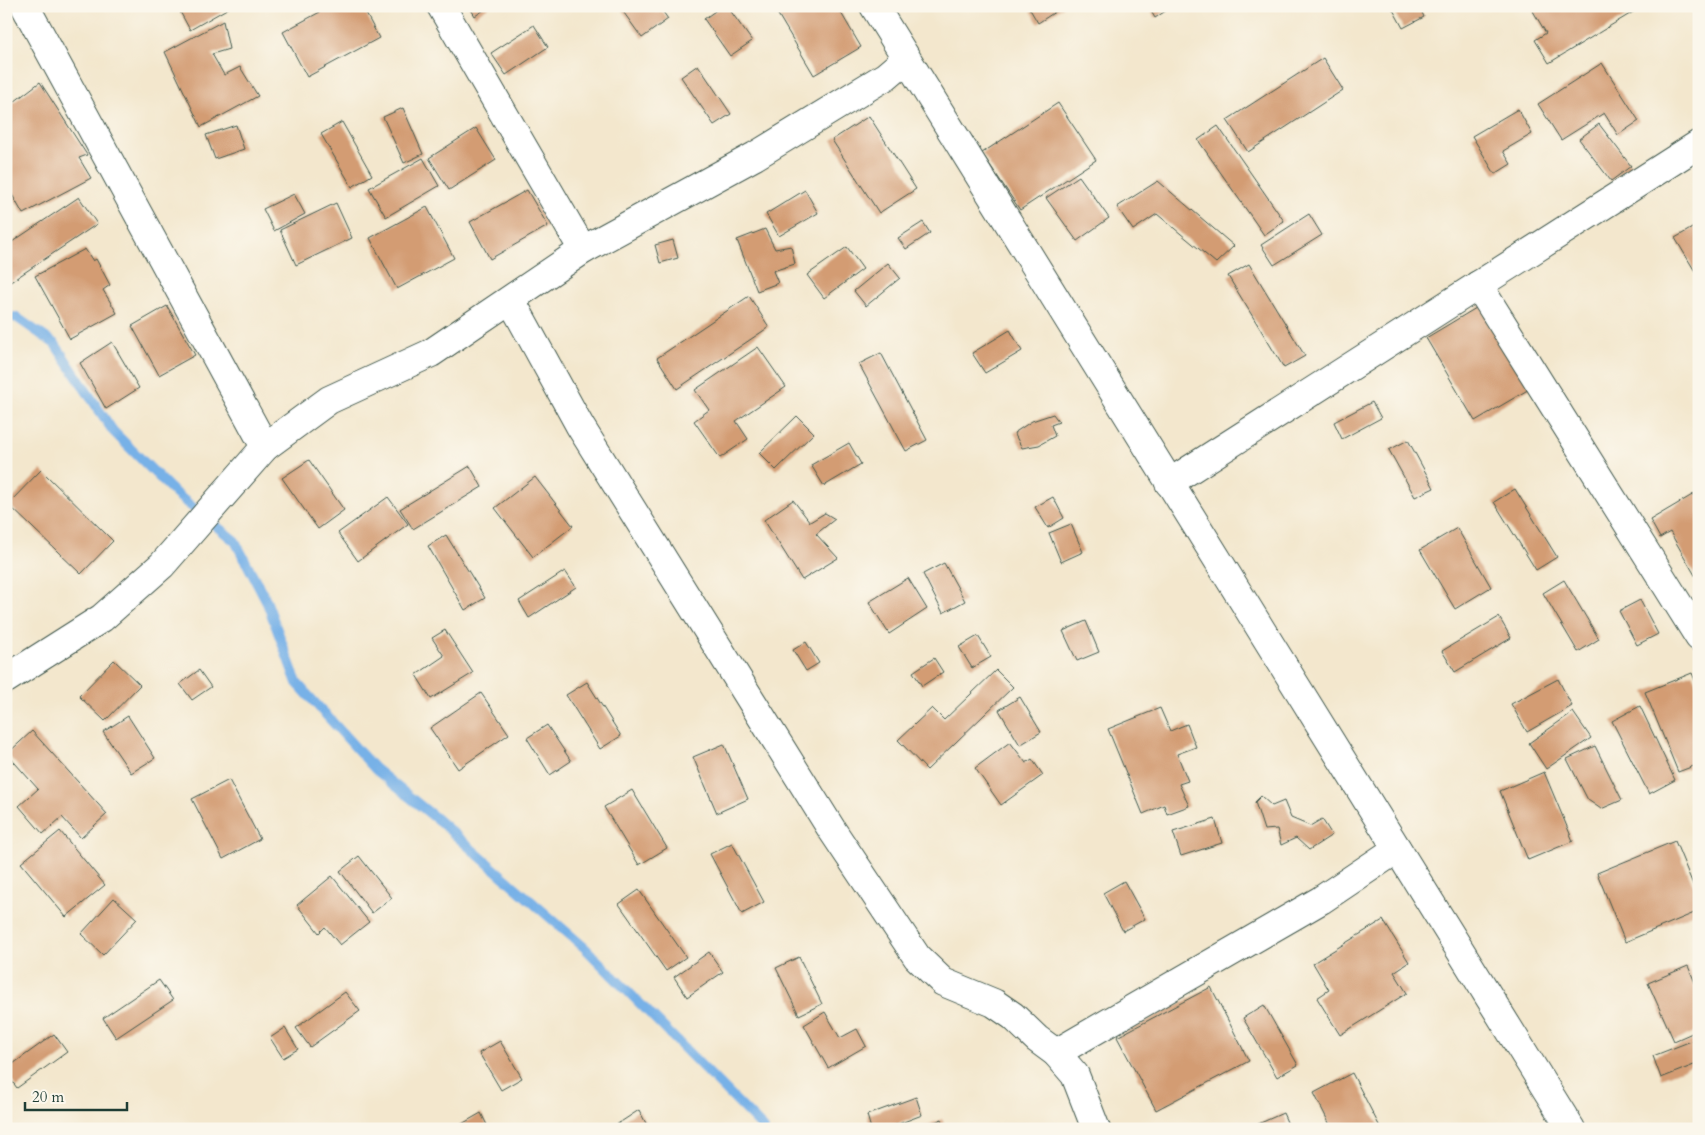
<svg xmlns="http://www.w3.org/2000/svg" width="1705" height="1135" font-family="Cardo,serif">
  <style>
    .lines { fill: none; stroke-linecap: round; stroke-linejoin: round }
    .stream { stroke: #77b1e7; stroke-width: 10 }
    .building { fill: #d39c73 }
    .minor-casing { stroke: #3f564b; stroke-width: 30 }
    .minor { stroke: #fff; stroke-width: 28 }
  </style>
  <rect width="100%" height="100%" fill="#fbf7ec"/>
  <filter id="ink" filterUnits="userSpaceOnUse"><feTurbulence type="fractalNoise" baseFrequency=".02" numOctaves="2"/><feDisplacementMap in="SourceGraphic" scale="10" xChannelSelector="R" yChannelSelector="G"/><feConvolveMatrix kernelMatrix="1 2 1 2 8 2 1 2 1" color-interpolation-filters="sRGB"/></filter>
  <filter id="wash" filterUnits="userSpaceOnUse"><feTurbulence type="fractalNoise" baseFrequency=".0096" numOctaves="4" result="noise"/><feDisplacementMap in="SourceGraphic" scale="20" xChannelSelector="R" yChannelSelector="G"/><feGaussianBlur stdDeviation="1.12" result="paint"/><feColorMatrix in="noise" values="0 0 0 0 0 0 0 0 0 0 0 0 0 0 0 0 0 1.4 0 .05"/><feComposite in="paint" operator="in"/></filter>
  <g filter="url(#wash)">
    <rect width="100%" height="100%" fill="#f3e7cd"/>
    <g class="lines">
      <path class="stream" d="M 6,318 L 16,317 L 55,344 L 113,431 L 176,494 L 235,541 L 266,600 L 297,683 L 375,769 L 438,820 L 585,948 L 764,1129"/>
    </g>
    <g id="blocks">
      <g class="building">
        <path d="M 177,6 L 232,6 L 190,30 Z"/>
        <path d="M 331,6 L 362,6 L 379,38 L 307,77 L 283,32 Z"/>
        <path d="M 469,6 L 490,6 L 475,16 Z"/>
        <path d="M 619,6 L 659,6 L 668,19 L 642,38 Z"/>
        <path d="M 722,6 L 727,6 L 752,41 L 730,56 L 704,19 Z"/>
        <path d="M 773,6 L 837,6 L 861,47 L 814,75 Z"/>
        <path d="M 1028,6 L 1064,6 L 1038,23 Z"/>
        <path d="M 1148,6 L 1173,6 L 1155,18 Z"/>
        <path d="M 1391,6 L 1419,6 L 1424,17 L 1403,28 Z"/>
        <path d="M 1530,6 L 1643,6 L 1549,63 L 1535,40 L 1546,33 Z"/>
        <path d="M 223,21 L 229,49 L 212,54 L 224,75 L 240,67 L 258,96 L 201,127 L 165,52 Z"/>
        <path d="M 534,25 L 548,47 L 506,75 L 491,53 Z"/>
        <path d="M 1323,58 L 1343,90 L 1248,152 L 1227,120 Z"/>
        <path d="M 1602,63 L 1639,121 L 1618,135 L 1604,113 L 1561,140 L 1538,104 Z"/>
        <path d="M 698,65 L 731,114 L 714,125 L 681,77 Z"/>
        <path d="M 40,82 L 87,155 L 79,158 L 91,178 L 23,214 L 6,184 L 6,108 Z"/>
        <path d="M 1058,103 L 1096,160 L 1020,210 L 982,153 Z"/>
        <path d="M 403,108 L 423,154 L 404,163 L 383,117 Z"/>
        <path d="M 1518,109 L 1532,134 L 1503,151 L 1511,164 L 1495,174 L 1472,136 Z"/>
        <path d="M 869,116 L 916,189 L 879,213 L 832,140 Z"/>
        <path d="M 342,122 L 372,175 L 352,187 L 321,134 Z"/>
        <path d="M 1599,124 L 1631,166 L 1611,181 L 1579,139 Z"/>
        <path d="M 236,125 L 244,149 L 215,159 L 206,135 Z"/>
        <path d="M 1218,126 L 1284,221 L 1264,235 L 1198,140 Z"/>
        <path d="M 476,128 L 496,160 L 449,190 L 429,158 Z"/>
        <path d="M 423,158 L 439,186 L 386,217 L 369,188 Z"/>
        <path d="M 1079,176 L 1109,218 L 1077,241 L 1046,198 Z"/>
        <path d="M 1158,181 L 1234,246 L 1216,263 L 1157,214 L 1133,230 L 1117,207 Z"/>
        <path d="M 527,190 L 548,226 L 490,259 L 470,222 Z"/>
        <path d="M 805,190 L 818,213 L 779,236 L 766,214 Z"/>
        <path d="M 294,194 L 305,214 L 274,231 L 263,209 Z"/>
        <path d="M 79,197 L 97,224 L 6,285 L 6,246 Z"/>
        <path d="M 336,203 L 352,238 L 296,265 L 280,230 Z"/>
        <path d="M 427,207 L 454,258 L 397,289 L 370,238 Z"/>
        <path d="M 1309,214 L 1322,235 L 1274,265 L 1261,245 Z"/>
        <path d="M 923,222 L 930,233 L 906,249 L 898,238 Z"/>
        <path d="M 1699,224 L 1699,278 L 1675,238 Z"/>
        <path d="M 765,229 L 775,249 L 791,246 L 795,264 L 773,271 L 778,283 L 757,291 L 737,240 Z"/>
        <path d="M 673,240 L 678,258 L 660,263 L 655,245 Z"/>
        <path d="M 847,247 L 863,269 L 824,298 L 807,275 Z"/>
        <path d="M 85,249 L 93,261 L 96,259 L 110,285 L 103,290 L 117,313 L 70,339 L 35,276 Z"/>
        <path d="M 888,263 L 900,278 L 866,306 L 854,291 Z"/>
        <path d="M 1249,264 L 1305,356 L 1284,368 L 1228,276 Z"/>
        <path d="M 749,296 L 769,327 L 677,389 L 657,358 Z"/>
        <path d="M 1481,305 L 1531,388 L 1475,421 L 1426,338 Z"/>
        <path d="M 167,306 L 195,355 L 159,375 L 132,326 Z"/>
        <path d="M 1010,330 L 1022,351 L 985,373 L 972,353 Z"/>
        <path d="M 112,342 L 139,388 L 106,409 L 80,363 Z"/>
        <path d="M 758,347 L 786,387 L 736,421 L 748,439 L 720,458 L 694,421 L 709,410 L 695,390 Z"/>
        <path d="M 881,353 L 927,440 L 906,451 L 859,364 Z"/>
        <path d="M 1372,402 L 1381,418 L 1342,439 L 1334,422 Z"/>
        <path d="M 1053,414 L 1059,422 L 1051,425 L 1055,436 L 1039,445 L 1022,448 L 1014,433 L 1032,421 Z"/>
        <path d="M 797,416 L 814,433 L 776,470 L 759,453 Z"/>
        <path d="M 1408,440 L 1434,488 L 1415,497 L 1389,450 Z"/>
        <path d="M 849,443 L 861,464 L 824,486 L 811,465 Z"/>
        <path d="M 309,460 L 344,510 L 318,529 L 282,478 Z"/>
        <path d="M 470,466 L 482,487 L 413,529 L 400,509 Z"/>
        <path d="M 41,470 L 113,541 L 81,574 L 8,504 Z"/>
        <path d="M 535,477 L 573,526 L 533,557 L 495,508 Z"/>
        <path d="M 1515,489 L 1557,557 L 1536,570 L 1494,502 Z"/>
        <path d="M 1699,491 L 1699,575 L 1696,577 L 1670,532 L 1660,538 L 1650,520 Z"/>
        <path d="M 388,497 L 408,524 L 358,561 L 338,533 Z"/>
        <path d="M 1053,497 L 1064,518 L 1048,528 L 1035,507 Z"/>
        <path d="M 793,500 L 810,522 L 825,513 L 835,519 L 816,534 L 838,558 L 802,580 L 764,520 Z"/>
        <path d="M 1071,524 L 1083,552 L 1061,562 L 1049,533 Z"/>
        <path d="M 1457,528 L 1491,587 L 1455,609 L 1420,550 Z"/>
        <path d="M 446,535 L 485,598 L 465,610 L 428,546 Z"/>
        <path d="M 944,563 L 965,601 L 943,613 L 923,574 Z"/>
        <path d="M 565,571 L 576,587 L 529,618 L 519,601 Z"/>
        <path d="M 908,578 L 927,609 L 889,634 L 869,602 Z"/>
        <path d="M 1564,580 L 1599,639 L 1578,652 L 1543,593 Z"/>
        <path d="M 1640,600 L 1658,634 L 1637,645 L 1619,611 Z"/>
        <path d="M 1499,617 L 1511,638 L 1455,672 L 1442,651 Z"/>
        <path d="M 1086,621 L 1099,652 L 1077,661 L 1063,631 Z"/>
        <path d="M 445,630 L 473,673 L 431,699 L 416,675 L 444,656 L 432,638 Z"/>
        <path d="M 978,636 L 991,657 L 972,668 L 959,647 Z"/>
        <path d="M 806,642 L 819,663 L 806,671 L 793,650 Z"/>
        <path d="M 934,658 L 943,672 L 922,686 L 913,672 Z"/>
        <path d="M 114,660 L 140,685 L 105,721 L 79,696 Z"/>
        <path d="M 199,670 L 211,687 L 192,700 L 180,684 Z"/>
        <path d="M 996,670 L 1013,687 L 927,770 L 898,740 L 932,708 L 944,720 Z"/>
        <path d="M 1692,673 L 1699,690 L 1699,764 L 1678,772 L 1645,692 Z"/>
        <path d="M 1558,679 L 1572,706 L 1527,732 L 1511,704 Z"/>
        <path d="M 587,682 L 621,736 L 600,749 L 566,695 Z"/>
        <path d="M 481,693 L 509,734 L 458,769 L 430,728 Z"/>
        <path d="M 1020,697 L 1041,732 L 1020,745 L 999,710 Z"/>
        <path d="M 1640,706 L 1675,780 L 1649,794 L 1612,721 Z"/>
        <path d="M 1160,708 L 1170,731 L 1187,724 L 1196,747 L 1177,754 L 1188,781 L 1179,784 L 1189,806 L 1167,814 L 1164,805 L 1143,814 L 1108,729 Z"/>
        <path d="M 1573,712 L 1591,738 L 1546,769 L 1529,743 Z"/>
        <path d="M 128,716 L 155,758 L 131,773 L 103,732 Z"/>
        <path d="M 547,725 L 571,761 L 550,775 L 527,738 Z"/>
        <path d="M 32,731 L 107,814 L 81,838 L 62,817 L 43,834 L 19,806 L 38,789 L 7,754 Z"/>
        <path d="M 1010,742 L 1026,763 L 1032,759 L 1043,775 L 1001,805 L 975,768 Z"/>
        <path d="M 724,744 L 748,799 L 717,813 L 693,757 Z"/>
        <path d="M 1595,746 L 1622,800 L 1601,809 L 1588,800 L 1567,759 Z"/>
        <path d="M 1544,772 L 1573,841 L 1528,860 L 1500,791 Z"/>
        <path d="M 229,780 L 260,839 L 223,859 L 192,799 Z"/>
        <path d="M 632,790 L 667,848 L 639,865 L 604,807 Z"/>
        <path d="M 1261,796 L 1272,806 L 1284,801 L 1291,818 L 1310,826 L 1322,819 L 1332,835 L 1309,850 L 1296,838 L 1281,845 L 1277,829 L 1264,830 L 1255,802 Z"/>
        <path d="M 1215,819 L 1222,843 L 1181,856 L 1173,832 Z"/>
        <path d="M 60,831 L 105,885 L 66,917 L 21,863 Z"/>
        <path d="M 1675,841 L 1699,899 L 1699,911 L 1625,942 L 1597,873 Z"/>
        <path d="M 732,843 L 764,902 L 742,914 L 710,854 Z"/>
        <path d="M 359,856 L 392,898 L 372,913 L 340,871 Z"/>
        <path d="M 332,876 L 369,922 L 340,945 L 325,927 L 319,933 L 297,905 Z"/>
        <path d="M 1124,881 L 1145,919 L 1123,931 L 1103,893 Z"/>
        <path d="M 639,890 L 686,957 L 666,971 L 619,904 Z"/>
        <path d="M 114,898 L 137,919 L 103,955 L 81,934 Z"/>
        <path d="M 1383,920 L 1409,962 L 1394,972 L 1407,993 L 1340,1035 L 1317,998 L 1329,990 L 1313,963 Z"/>
        <path d="M 709,952 L 723,972 L 687,997 L 674,977 Z"/>
        <path d="M 799,957 L 822,1004 L 799,1015 L 776,968 Z"/>
        <path d="M 1688,966 L 1699,992 L 1699,1030 L 1674,1041 L 1648,983 Z"/>
        <path d="M 159,980 L 173,1000 L 116,1038 L 103,1018 Z"/>
        <path d="M 1211,987 L 1249,1061 L 1156,1110 L 1117,1037 Z"/>
        <path d="M 345,992 L 360,1011 L 310,1047 L 296,1028 Z"/>
        <path d="M 1264,1005 L 1298,1065 L 1277,1077 L 1243,1018 Z"/>
        <path d="M 825,1012 L 840,1038 L 857,1029 L 866,1046 L 828,1068 L 804,1025 Z"/>
        <path d="M 285,1028 L 298,1049 L 283,1058 L 270,1038 Z"/>
        <path d="M 54,1034 L 67,1052 L 17,1088 L 6,1073 L 6,1069 Z"/>
        <path d="M 1699,1038 L 1699,1063 L 1661,1078 L 1653,1056 Z"/>
        <path d="M 500,1041 L 522,1078 L 501,1090 L 479,1053 Z"/>
        <path d="M 1352,1073 L 1381,1129 L 1332,1129 L 1314,1093 Z"/>
        <path d="M 916,1097 L 922,1115 L 885,1129 L 871,1129 L 867,1115 Z"/>
        <path d="M 639,1110 L 649,1129 L 610,1129 Z"/>
        <path d="M 481,1113 L 489,1129 L 461,1129 L 460,1125 Z"/>
        <path d="M 1283,1113 L 1290,1129 L 1247,1129 Z"/>
        <path d="M 942,1119 L 946,1129 L 918,1129 Z"/>
      </g>
    </g>
  </g>
  <g filter="url(#ink)">
    <use href="#blocks" fill-opacity="0" stroke="#3f564b" stroke-width="1"/>
    <g class="lines">
      <g class="minor-casing">
        <g id="minor">
          <path d="M 25,6 L 265,447"/>
          <path d="M 441,6 L 583,250"/>
          <path d="M 874,6 L 1571,1129"/>
          <path d="M 1478,285 L 1699,637"/>
          <path d="M 511,300 L 580,426 L 832,830 L 917,957 L 943,982 L 994,1003 L 1013,1016 L 1037,1039 L 1056,1053 L 1075,1075 L 1096,1129"/>
          <path d="M 1169,483 L 1699,144"/>
          <path d="M 6,679 L 102,618 L 162,565 L 265,447 L 329,400 L 431,353 L 583,250 L 755,156 L 886,76 L 906,59"/>
          <path d="M 1056,1053 L 1321,900 L 1397,849"/>
        </g>
      </g>
      <use href="#minor" class="minor"/>
    </g>
  </g>
  <rect width="1705" height="1135" fill="none" stroke="#fbf7ec" stroke-width="25"/>
  <path d="M25 1102v8h102v-8" fill="none" stroke="#1f3d34" stroke-width="2.5"/>
  <text x="32" y="1102" font-size="15" fill="#1f3d34" stroke="#fbf7ec" stroke-width="4" paint-order="stroke">20 m</text>
</svg>
